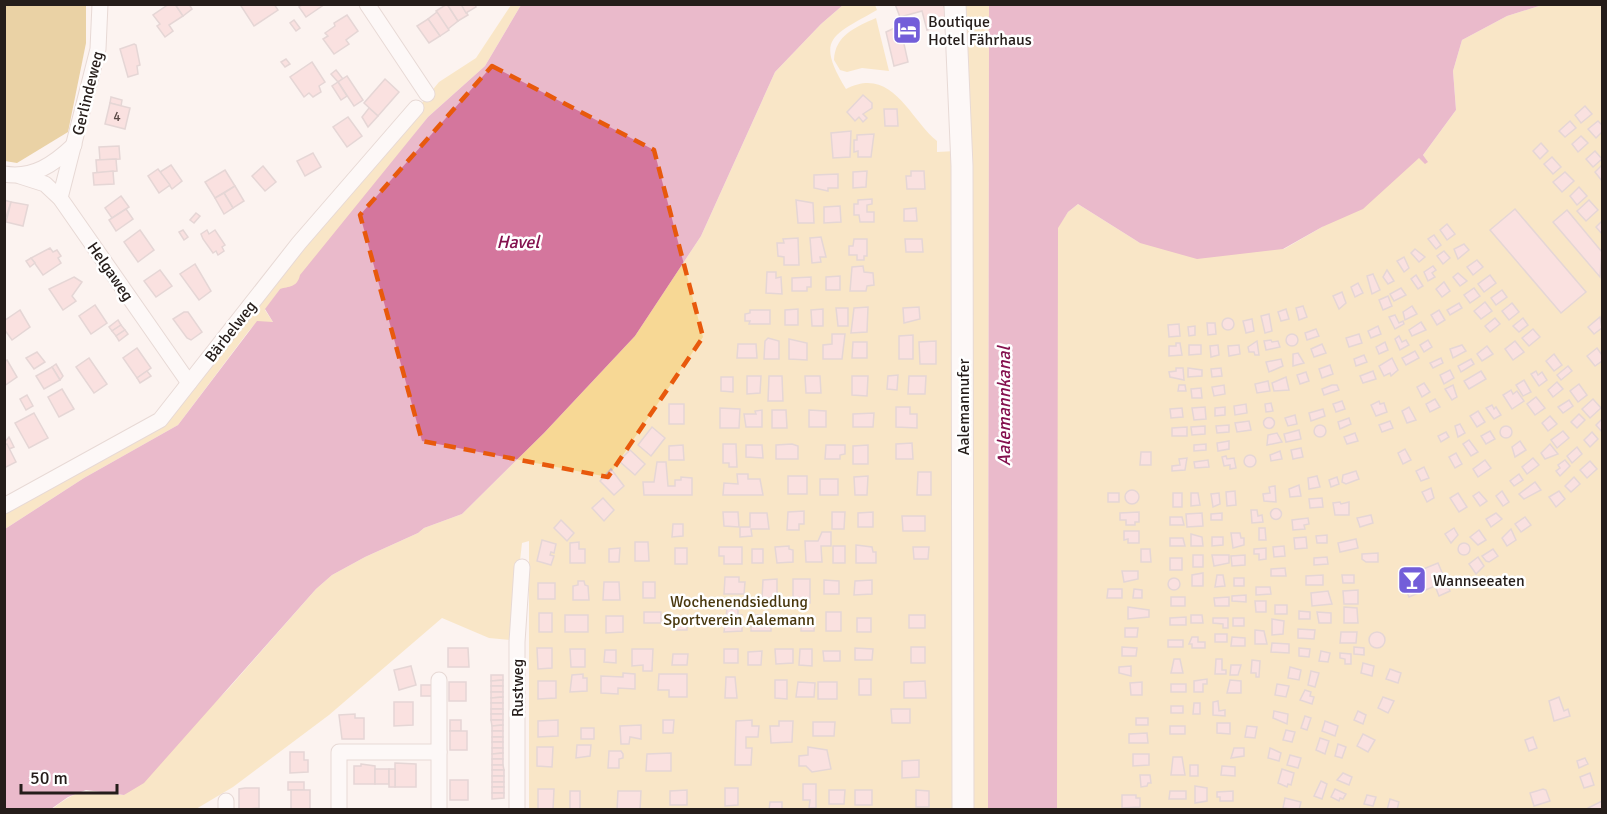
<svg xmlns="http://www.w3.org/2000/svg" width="1607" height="814" font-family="Signika,sans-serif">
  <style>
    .green { fill: #f7d895 }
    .forest { fill: #d5ab4a }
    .water { fill: #d4769d }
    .building { fill: #f8cccc; stroke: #cab3b4; stroke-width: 1.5 }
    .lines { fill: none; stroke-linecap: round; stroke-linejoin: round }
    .street-casing { stroke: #cfbbb4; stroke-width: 17 }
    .secondary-casing { stroke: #cfbbb4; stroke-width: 23 }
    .street { stroke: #fff; stroke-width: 15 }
    .secondary { stroke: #fff; stroke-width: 21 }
    .marked { fill: none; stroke: #e8590c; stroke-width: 4.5; stroke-dasharray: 12 8; stroke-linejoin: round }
    .labels { text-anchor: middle; stroke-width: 5; stroke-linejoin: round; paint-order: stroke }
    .number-label { font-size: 14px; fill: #5a4946 }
    .poi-label { font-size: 16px; fill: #251d1a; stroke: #fff; text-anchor: start }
    .street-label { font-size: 16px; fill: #251d1a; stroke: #fff }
    .park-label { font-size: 16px; fill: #49380f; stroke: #fff }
    .water-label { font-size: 18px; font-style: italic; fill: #84124f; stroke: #fff }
  </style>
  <rect width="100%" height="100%" fill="#fcf3f0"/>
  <g class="green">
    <path d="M 511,5 L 521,5 L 485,66 L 428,117 L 297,283 L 289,289 L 280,289 L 265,310 L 273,322 L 255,324 L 248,332 L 178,425 L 84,478 L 5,529 L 4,511 L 162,422 L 439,82 L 476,58 Z"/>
    <path d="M 843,5 L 875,5 L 877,10 C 832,36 815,38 846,89 C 892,65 909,118 937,141 L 937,152 L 956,151 L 958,809 L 529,809 L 529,541 L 522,543 L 511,640 L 489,638 L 442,618 L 329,715 L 233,787 L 196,809 L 51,810 C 84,784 86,792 124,795 L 229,688 L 316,589 L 332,575 L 365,557 L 418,533 L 424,528 L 462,514 L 544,433 L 635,336 L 701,236 L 775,72 L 821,24 Z"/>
    <path d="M 959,5 L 989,5 L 988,810 L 963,809 Z"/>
    <path d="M 1542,5 L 1602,5 L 1602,809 L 1057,810 L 1057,228 L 1068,212 L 1078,204 L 1140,243 L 1284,249 L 1322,227 L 1420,157 L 1427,161 L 1423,155 L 1456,110 L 1453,71 L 1462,40 L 1507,16 Z"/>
    <path d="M 876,18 L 889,71 L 862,68 L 847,72 L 840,70 L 834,60 C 835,35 856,27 876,18 Z"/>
  </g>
  <path class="forest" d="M 4,5 L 86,5 L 86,43 L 68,132 L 17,163 L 5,161 Z"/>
  <g class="water">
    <path d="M 521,5 L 843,5 L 821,24 L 775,72 L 701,236 L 635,336 L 544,433 L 462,514 L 424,528 L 418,533 L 365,557 L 332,575 L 316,589 L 144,783 L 124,795 L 86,790 L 68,797 L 51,809 L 5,809 L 5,529 L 84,478 L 178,425 L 257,321 L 273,322 L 265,309 L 280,289 C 289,286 297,288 300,275 L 428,117 L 485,66 Z"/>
    <path d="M 989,5 L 1542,5 L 1507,16 L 1462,40 L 1453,71 L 1456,110 L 1423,155 L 1428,162 L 1425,164 L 1419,158 L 1363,209 L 1322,227 L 1283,249 L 1197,259 L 1140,243 L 1078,204 L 1068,212 L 1058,228 L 1057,809 L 988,809 Z"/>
  </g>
  <g class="building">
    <path d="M 169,4 L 175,4 L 183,16 L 169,25 L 173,31 L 165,37 L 157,26 L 160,24 L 153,15 Z"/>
    <path d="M 175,4 L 189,4 L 192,9 L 183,16 Z"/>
    <path d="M 244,4 L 274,4 L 278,10 L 254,26 L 241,6 Z"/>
    <path d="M 303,4 L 325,4 L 306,17 L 299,7 Z"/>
    <path d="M 447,4 L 458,21 L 448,29 L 436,11 Z"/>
    <path d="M 447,4 L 461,4 L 468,15 L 458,21 Z"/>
    <path d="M 461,4 L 475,4 L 476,7 L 466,13 Z"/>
    <path d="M 895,4 L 943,4 L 950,23 L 927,30 L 922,11 L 900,17 Z"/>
    <path d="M 437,12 L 449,30 L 440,36 L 428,19 Z"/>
    <path d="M 347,15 L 358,31 L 346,40 L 349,44 L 334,54 L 323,39 L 328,36 L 325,33 L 335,26 L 334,23 Z"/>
    <path d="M 428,19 L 440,36 L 429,43 L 417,26 Z"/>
    <path d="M 294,20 L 300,28 L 296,31 L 290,23 Z"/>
    <path d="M 912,20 L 918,31 L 902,35 L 908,62 L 894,66 L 886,32 Z"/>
    <path d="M 134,44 L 136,45 L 140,65 L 137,66 L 138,74 L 128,77 L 120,49 Z"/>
    <path d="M 286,59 L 290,64 L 285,67 L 281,62 Z"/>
    <path d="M 312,62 L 325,82 L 319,86 L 321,92 L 313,97 L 309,93 L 304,97 L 290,77 Z"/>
    <path d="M 336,70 L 343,79 L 338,82 L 331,74 Z"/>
    <path d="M 347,76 L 363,100 L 354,106 L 338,82 Z"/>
    <path d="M 385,79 L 399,92 L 378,116 L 364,103 Z"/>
    <path d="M 338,82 L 347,96 L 341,100 L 332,86 Z"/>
    <path d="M 863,95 L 872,103 L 872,108 L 863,114 L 867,118 L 863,122 L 859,117 L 855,121 L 847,112 Z"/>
    <path d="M 111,97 L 122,100 L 121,106 L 110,103 Z"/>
    <path d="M 110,103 L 130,108 L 125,129 L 105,124 Z"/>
    <path d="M 1585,106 L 1592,114 L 1581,123 L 1575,115 Z"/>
    <path d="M 369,108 L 378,116 L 368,127 L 362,117 Z"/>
    <path d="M 884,109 L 897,109 L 898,126 L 885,126 Z"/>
    <path d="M 348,117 L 362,136 L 347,147 L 333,127 Z"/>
    <path d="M 1570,121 L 1576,128 L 1565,137 L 1559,131 Z"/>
    <path d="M 1598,121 L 1602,125 L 1602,132 L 1596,138 L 1588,129 Z"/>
    <path d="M 851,131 L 850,157 L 833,158 L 831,133 Z"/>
    <path d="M 874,134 L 871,157 L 858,157 L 858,151 L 854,152 L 854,140 L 857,140 L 857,135 Z"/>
    <path d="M 1581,136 L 1588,143 L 1578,152 L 1572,144 Z"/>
    <path d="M 1541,143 L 1548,151 L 1540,159 L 1533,151 Z"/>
    <path d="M 119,146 L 120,159 L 100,160 L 99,147 Z"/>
    <path d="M 1595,151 L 1602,159 L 1593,167 L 1586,159 Z"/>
    <path d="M 313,153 L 321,167 L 305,176 L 297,161 Z"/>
    <path d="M 1552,157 L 1561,167 L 1553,174 L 1544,164 Z"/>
    <path d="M 116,159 L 117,171 L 97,173 L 96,160 Z"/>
    <path d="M 171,165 L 182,181 L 172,189 L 160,172 Z"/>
    <path d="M 1602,165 L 1602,181 L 1595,172 Z"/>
    <path d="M 263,166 L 276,182 L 265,191 L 252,176 Z"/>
    <path d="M 158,169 L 170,185 L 159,193 L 148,176 Z"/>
    <path d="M 225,170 L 235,186 L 215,198 L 205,182 Z"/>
    <path d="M 113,171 L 114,184 L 94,185 L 93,173 Z"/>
    <path d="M 867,171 L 866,187 L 853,188 L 853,172 Z"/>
    <path d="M 911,171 L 924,171 L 925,189 L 907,189 L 906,176 L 911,176 Z"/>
    <path d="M 1565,172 L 1574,181 L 1562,192 L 1553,182 Z"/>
    <path d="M 838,174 L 838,188 L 828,188 L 828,191 L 814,188 L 814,175 Z"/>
    <path d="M 235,186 L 244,201 L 233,208 L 224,193 Z"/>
    <path d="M 1579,187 L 1587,196 L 1577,205 L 1570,196 Z"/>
    <path d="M 224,193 L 233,208 L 224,214 L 215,198 Z"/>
    <path d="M 121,196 L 129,207 L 112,218 L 105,208 Z"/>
    <path d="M 872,199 L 872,204 L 867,205 L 867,212 L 874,212 L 874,222 L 860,222 L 859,215 L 854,215 L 854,204 L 858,204 L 858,200 Z"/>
    <path d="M 4,200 L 11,202 L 4,223 Z"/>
    <path d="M 796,200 L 813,203 L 814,223 L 798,223 Z"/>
    <path d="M 1589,200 L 1598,210 L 1586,221 L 1577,211 Z"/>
    <path d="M 11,202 L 28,205 L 23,226 L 6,222 Z"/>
    <path d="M 840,206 L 841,222 L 824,223 L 824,207 Z"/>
    <path d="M 916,208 L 917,221 L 904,221 L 904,209 Z"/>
    <path d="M 126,209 L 133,219 L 116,231 L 109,220 Z"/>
    <path d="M 1515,209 L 1586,292 L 1561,313 L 1490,230 Z"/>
    <path d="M 1567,210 L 1602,252 L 1600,277 L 1553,222 Z"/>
    <path d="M 196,213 L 200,216 L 194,223 L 190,220 Z"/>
    <path d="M 1602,221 L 1602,234 L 1596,227 Z"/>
    <path d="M 1447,224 L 1455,234 L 1447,240 L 1440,230 Z"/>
    <path d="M 140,230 L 154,250 L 138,262 L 124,242 Z"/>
    <path d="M 183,230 L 188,237 L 184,240 L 179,232 Z"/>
    <path d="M 207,230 L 209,234 L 215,230 L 225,245 L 222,247 L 224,251 L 218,255 L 216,251 L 213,253 L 203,239 L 201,234 Z"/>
    <path d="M 1434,235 L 1441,245 L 1436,249 L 1428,239 Z"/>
    <path d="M 821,237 L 826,257 L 820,257 L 821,262 L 812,263 L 810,238 Z"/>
    <path d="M 798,238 L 799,265 L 784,265 L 784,257 L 778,256 L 777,243 L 784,243 L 783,239 Z"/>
    <path d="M 854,239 L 867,239 L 867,256 L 864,256 L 864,260 L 857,260 L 857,255 L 849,255 L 849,246 L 853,246 Z"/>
    <path d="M 905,239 L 922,239 L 923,252 L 906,252 Z"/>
    <path d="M 1464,244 L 1469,250 L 1458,259 L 1454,249 Z"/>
    <path d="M 50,248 L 53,252 L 57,250 L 61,256 L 58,258 L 61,263 L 43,275 L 31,258 Z"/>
    <path d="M 1415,249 L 1425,257 L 1419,262 L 1411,253 Z"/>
    <path d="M 1444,251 L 1450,258 L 1443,264 L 1437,256 Z"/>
    <path d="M 1404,257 L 1409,268 L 1404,272 L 1397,261 Z"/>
    <path d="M 31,258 L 35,263 L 30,267 L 26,261 Z"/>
    <path d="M 1477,260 L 1483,267 L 1473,275 L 1467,267 Z"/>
    <path d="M 195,264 L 211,291 L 199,300 L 180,274 Z"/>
    <path d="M 863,266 L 864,272 L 873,273 L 874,285 L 867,286 L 866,291 L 850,291 L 852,267 Z"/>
    <path d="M 1433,266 L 1436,270 L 1432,273 L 1435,277 L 1428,281 L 1424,272 Z"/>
    <path d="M 160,270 L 172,286 L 156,297 L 144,281 Z"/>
    <path d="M 1387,270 L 1394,281 L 1388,284 L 1383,277 Z"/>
    <path d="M 767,272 L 776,272 L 776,278 L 781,277 L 782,294 L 766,293 Z"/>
    <path d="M 1458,273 L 1467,281 L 1460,286 L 1453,277 Z"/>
    <path d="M 1373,274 L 1380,290 L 1372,294 L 1367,276 Z"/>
    <path d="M 1416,275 L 1423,286 L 1418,289 L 1411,279 Z"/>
    <path d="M 1490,275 L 1496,283 L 1484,292 L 1478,284 Z"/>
    <path d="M 840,276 L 840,290 L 826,290 L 826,277 Z"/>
    <path d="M 74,277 L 82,282 L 72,296 L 76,301 L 63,310 L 49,289 Z"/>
    <path d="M 811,277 L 811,287 L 807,287 L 807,291 L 792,291 L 792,278 Z"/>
    <path d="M 1444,282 L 1450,291 L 1442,297 L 1436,289 Z"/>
    <path d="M 1358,283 L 1363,293 L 1355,297 L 1351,287 Z"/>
    <path d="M 1401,288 L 1406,295 L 1394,301 L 1390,294 Z"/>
    <path d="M 1474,288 L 1480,296 L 1470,303 L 1464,295 Z"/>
    <path d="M 1502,290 L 1507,297 L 1496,305 L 1491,298 Z"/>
    <path d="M 1342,292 L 1346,303 L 1339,309 L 1333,296 Z"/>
    <path d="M 1388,296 L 1392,306 L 1383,310 L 1379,300 Z"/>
    <path d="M 1485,302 L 1492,311 L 1481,319 L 1474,311 Z"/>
    <path d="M 1459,303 L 1462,308 L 1450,315 L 1447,310 Z"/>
    <path d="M 1512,303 L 1519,312 L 1509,320 L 1502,311 Z"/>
    <path d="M 95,305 L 107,323 L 91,334 L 79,316 Z"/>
    <path d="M 1303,306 L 1307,317 L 1299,320 L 1296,308 Z"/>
    <path d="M 1412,306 L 1417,314 L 1405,320 L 1403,312 Z"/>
    <path d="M 868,307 L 867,332 L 851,333 L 854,308 Z"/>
    <path d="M 919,307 L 920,319 L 904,323 L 903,308 Z"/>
    <path d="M 836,308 L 848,308 L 848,326 L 838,326 Z"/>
    <path d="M 798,309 L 798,325 L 785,325 L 785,310 Z"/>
    <path d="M 823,309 L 823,326 L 812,326 L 811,310 Z"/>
    <path d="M 1286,309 L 1289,319 L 1281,321 L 1278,312 Z"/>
    <path d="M 20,310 L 30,327 L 12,340 L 4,329 L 4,321 Z"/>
    <path d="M 750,310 L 770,310 L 770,324 L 749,324 L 750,321 L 745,321 L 745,314 L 750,313 Z"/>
    <path d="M 1439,310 L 1445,320 L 1437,325 L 1431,315 Z"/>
    <path d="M 184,312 L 188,312 L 202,332 L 191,340 L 187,338 L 173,319 Z"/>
    <path d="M 1269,314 L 1272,331 L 1265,333 L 1261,316 Z"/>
    <path d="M 1395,315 L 1399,323 L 1403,321 L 1404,324 L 1395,329 L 1389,317 Z"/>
    <path d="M 1600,317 L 1602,328 L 1594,334 L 1588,327 Z"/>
    <path d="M 1495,318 L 1500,324 L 1490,332 L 1485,326 Z"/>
    <path d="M 1523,318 L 1528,325 L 1519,332 L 1513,326 Z"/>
    <circle cx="1228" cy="324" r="6"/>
    <path d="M 1252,319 L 1254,331 L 1246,333 L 1243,321 Z"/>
    <path d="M 118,320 L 121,325 L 112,331 L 109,327 Z"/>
    <path d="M 1421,322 L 1426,330 L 1412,336 L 1409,330 Z"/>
    <path d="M 1207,323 L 1215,323 L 1216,334 L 1208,335 Z"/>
    <path d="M 1179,324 L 1180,336 L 1169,337 L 1168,325 Z"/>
    <path d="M 121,325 L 125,330 L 116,336 L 112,331 Z"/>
    <path d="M 1195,326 L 1195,335 L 1189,336 L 1188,327 Z"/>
    <path d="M 1378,326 L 1381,334 L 1371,338 L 1368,331 Z"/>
    <path d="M 1316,329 L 1319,336 L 1307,340 L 1305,333 Z"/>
    <path d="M 1533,329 L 1540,337 L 1529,346 L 1522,338 Z"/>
    <path d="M 125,330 L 128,334 L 119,341 L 116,336 Z"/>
    <path d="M 832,334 L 845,334 L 842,359 L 823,359 L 823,345 L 832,344 Z"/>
    <path d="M 1359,334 L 1362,343 L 1349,347 L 1346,338 Z"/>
    <circle cx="1292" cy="340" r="6"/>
    <path d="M 913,335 L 913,359 L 899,359 L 899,336 Z"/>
    <path d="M 1399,336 L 1402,342 L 1406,340 L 1409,345 L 1400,350 L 1395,339 Z"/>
    <path d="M 768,338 L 779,341 L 779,359 L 764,359 L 765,341 Z"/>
    <path d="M 789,339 L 807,343 L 807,360 L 789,359 Z"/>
    <path d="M 1271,340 L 1272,342 L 1278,341 L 1280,347 L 1266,350 L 1264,341 Z"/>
    <path d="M 1428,340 L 1432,347 L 1424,352 L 1420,345 Z"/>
    <path d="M 936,341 L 936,364 L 920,364 L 919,342 Z"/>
    <path d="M 1257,341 L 1259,355 L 1255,355 L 1254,352 L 1249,352 L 1248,347 Z"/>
    <path d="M 1515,341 L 1524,352 L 1513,360 L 1505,349 Z"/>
    <path d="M 853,342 L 867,342 L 867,358 L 852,358 Z"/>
    <path d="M 1385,342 L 1388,350 L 1379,354 L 1376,347 Z"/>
    <path d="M 1176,343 L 1180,343 L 1182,355 L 1169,356 L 1169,346 L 1176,346 Z"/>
    <path d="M 738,344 L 756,344 L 757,358 L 737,358 Z"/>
    <path d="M 1322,344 L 1326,353 L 1314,357 L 1311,349 Z"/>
    <path d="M 1189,345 L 1201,345 L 1201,354 L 1189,355 Z"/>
    <path d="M 1218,345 L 1219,355 L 1211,357 L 1210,346 Z"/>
    <path d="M 1239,345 L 1240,354 L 1229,356 L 1228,346 Z"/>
    <path d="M 1462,345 L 1466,351 L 1453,358 L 1450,349 Z"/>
    <path d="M 1487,346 L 1493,354 L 1482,361 L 1477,354 Z"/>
    <path d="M 137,348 L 151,368 L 137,378 L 123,358 Z"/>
    <path d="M 1597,348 L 1602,355 L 1602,361 L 1595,366 L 1587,356 Z"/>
    <path d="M 1415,351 L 1419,358 L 1406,365 L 1402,358 Z"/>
    <path d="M 37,352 L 45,362 L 34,369 L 26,358 Z"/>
    <path d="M 1298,353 L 1304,363 L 1293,366 L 1293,354 Z"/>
    <path d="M 1554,354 L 1562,365 L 1554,371 L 1546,361 Z"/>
    <path d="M 1364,355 L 1367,362 L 1356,366 L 1354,359 Z"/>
    <path d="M 89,358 L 107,384 L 94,393 L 76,367 Z"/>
    <path d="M 1392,358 L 1398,370 L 1391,376 L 1390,373 L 1384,376 L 1379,366 Z"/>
    <path d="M 1441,358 L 1443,363 L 1433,368 L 1430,363 Z"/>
    <path d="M 1281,359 L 1283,366 L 1269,372 L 1266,362 Z"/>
    <path d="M 1471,359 L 1474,364 L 1461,372 L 1458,366 Z"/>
    <path d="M 7,360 L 17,377 L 4,386 L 4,362 Z"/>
    <path d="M 56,364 L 63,376 L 60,380 L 52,367 Z"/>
    <path d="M 1330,365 L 1333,374 L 1322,378 L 1319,369 Z"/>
    <path d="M 1568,366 L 1572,371 L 1561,380 L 1557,375 Z"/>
    <path d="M 52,367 L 60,380 L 44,389 L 36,376 Z"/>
    <path d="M 1176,368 L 1183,368 L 1184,380 L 1170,377 L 1169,372 L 1176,371 Z"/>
    <path d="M 1188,368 L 1202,370 L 1202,376 L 1188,377 Z"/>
    <path d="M 1221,368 L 1222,376 L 1212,377 L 1211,369 Z"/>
    <path d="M 1450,370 L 1454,378 L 1444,384 L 1440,375 Z"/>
    <path d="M 147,371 L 151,376 L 140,383 L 137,378 Z"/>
    <path d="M 1373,371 L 1376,379 L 1363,383 L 1360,376 Z"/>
    <path d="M 1481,371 L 1486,379 L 1469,389 L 1464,381 Z"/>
    <path d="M 1536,371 L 1538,375 L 1542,372 L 1547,380 L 1539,386 L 1531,374 Z"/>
    <path d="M 1306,372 L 1309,381 L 1300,384 L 1297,375 Z"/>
    <path d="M 898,375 L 897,390 L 887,389 L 888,376 Z"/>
    <path d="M 747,376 L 761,376 L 760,393 L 747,394 Z"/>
    <path d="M 769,376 L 782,376 L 783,401 L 768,401 Z"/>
    <path d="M 805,376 L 820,376 L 821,393 L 806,393 Z"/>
    <path d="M 852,376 L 868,376 L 867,396 L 852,395 Z"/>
    <path d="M 909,376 L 926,376 L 925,394 L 908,394 Z"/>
    <path d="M 721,377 L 733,377 L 733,392 L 721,391 Z"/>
    <path d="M 1286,377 L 1289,390 L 1274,391 L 1272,383 Z"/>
    <path d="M 1524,380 L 1531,392 L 1523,396 L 1516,385 Z"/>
    <path d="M 1268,381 L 1270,391 L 1257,393 L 1255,384 Z"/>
    <path d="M 1557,382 L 1563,389 L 1553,397 L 1548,390 Z"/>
    <path d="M 1424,383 L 1430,392 L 1422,397 L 1417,387 Z"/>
    <path d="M 1579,384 L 1587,395 L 1578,402 L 1570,391 Z"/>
    <path d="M 1179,385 L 1185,385 L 1186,391 L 1178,391 Z"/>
    <path d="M 1224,385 L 1225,394 L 1214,396 L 1212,387 Z"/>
    <path d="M 1332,385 L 1337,385 L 1339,390 L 1324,395 L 1322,389 Z"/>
    <path d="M 1453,385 L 1457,397 L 1452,400 L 1445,389 Z"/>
    <path d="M 1201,388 L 1202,398 L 1192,398 L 1191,389 Z"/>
    <path d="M 62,389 L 74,409 L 59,417 L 48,397 Z"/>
    <path d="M 1511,390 L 1513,394 L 1517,391 L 1524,401 L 1512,409 L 1503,395 Z"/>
    <path d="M 27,395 L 33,406 L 26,410 L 20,399 Z"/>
    <path d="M 1536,397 L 1545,408 L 1535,415 L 1527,404 Z"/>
    <path d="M 1435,399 L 1440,407 L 1430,412 L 1426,404 Z"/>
    <path d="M 1593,399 L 1601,408 L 1590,418 L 1582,409 Z"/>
    <path d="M 1569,400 L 1573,406 L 1563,413 L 1558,407 Z"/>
    <path d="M 1342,401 L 1345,409 L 1336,412 L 1333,404 Z"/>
    <path d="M 1379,401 L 1380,404 L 1384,403 L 1387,412 L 1376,416 L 1371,405 Z"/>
    <path d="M 1271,403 L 1273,411 L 1266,412 L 1265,404 Z"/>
    <rect x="669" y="404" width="15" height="20"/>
    <path d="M 1246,404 L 1247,413 L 1235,415 L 1234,406 Z"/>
    <path d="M 1492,405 L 1494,409 L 1496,407 L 1501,415 L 1494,419 L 1486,408 Z"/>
    <path d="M 896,407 L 910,407 L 910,414 L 917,414 L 917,428 L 896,427 Z"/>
    <path d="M 1205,407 L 1206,419 L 1194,420 L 1192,408 Z"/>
    <path d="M 1225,407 L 1225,415 L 1215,416 L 1215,408 Z"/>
    <path d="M 1409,407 L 1416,420 L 1407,423 L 1402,411 Z"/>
    <path d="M 720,408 L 740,409 L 739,428 L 720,428 Z"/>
    <path d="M 1182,408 L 1183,417 L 1171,418 L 1170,409 Z"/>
    <path d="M 1323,409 L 1325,416 L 1311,421 L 1309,413 Z"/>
    <path d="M 762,410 L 762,427 L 746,427 L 744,414 L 756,414 L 755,411 Z"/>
    <path d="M 772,410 L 786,410 L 787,428 L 772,428 Z"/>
    <path d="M 809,410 L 826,411 L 826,427 L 809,427 Z"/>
    <path d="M 1478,411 L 1485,422 L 1477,427 L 1470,416 Z"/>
    <path d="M 34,413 L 48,438 L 29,448 L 15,423 Z"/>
    <path d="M 874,413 L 873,427 L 853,427 L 853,414 Z"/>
    <path d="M 1579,414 L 1585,420 L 1577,428 L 1571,422 Z"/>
    <path d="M 1295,415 L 1297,424 L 1288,426 L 1285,418 Z"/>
    <path d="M 1550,416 L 1557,424 L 1548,431 L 1542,423 Z"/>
    <circle cx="1269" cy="423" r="5.5"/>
    <path d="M 1349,418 L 1351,424 L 1340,429 L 1338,422 Z"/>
    <path d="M 1602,419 L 1602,432 L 1596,425 Z"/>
    <path d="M 1249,421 L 1251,430 L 1237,432 L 1235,423 Z"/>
    <path d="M 1390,421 L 1393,428 L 1382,432 L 1379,425 Z"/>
    <path d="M 1460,424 L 1465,433 L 1458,437 L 1455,426 Z"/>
    <circle cx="1320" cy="431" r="6"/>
    <path d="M 1229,425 L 1229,432 L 1217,433 L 1216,426 Z"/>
    <circle cx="1506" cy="432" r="6"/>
    <path d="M 1205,426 L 1205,434 L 1192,435 L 1191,427 Z"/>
    <path d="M 652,427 L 665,438 L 651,456 L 638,445 Z"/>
    <path d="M 1187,427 L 1187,436 L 1172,436 L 1172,428 Z"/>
    <path d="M 1299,430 L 1301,439 L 1286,442 L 1284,434 Z"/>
    <path d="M 1490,431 L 1495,439 L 1486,444 L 1481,436 Z"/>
    <path d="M 1563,431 L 1569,438 L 1557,448 L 1551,440 Z"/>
    <path d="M 1446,432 L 1449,437 L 1441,442 L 1438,436 Z"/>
    <path d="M 1592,432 L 1598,439 L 1590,447 L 1584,440 Z"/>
    <path d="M 1277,433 L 1282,442 L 1267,445 L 1268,435 Z"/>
    <path d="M 1355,433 L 1358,441 L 1347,444 L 1344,437 Z"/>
    <path d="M 9,437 L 14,447 L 9,449 L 4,443 Z"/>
    <path d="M 1469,440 L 1478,452 L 1471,456 L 1463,444 Z"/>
    <path d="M 1229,441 L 1229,449 L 1218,451 L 1217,443 Z"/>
    <path d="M 1520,441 L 1526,450 L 1515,457 L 1512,447 Z"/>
    <path d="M 912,443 L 913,459 L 896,459 L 896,444 Z"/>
    <path d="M 7,444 L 16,462 L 4,468 L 4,445 Z"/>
    <path d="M 723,444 L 736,444 L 737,467 L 729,467 L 729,463 L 723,463 Z"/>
    <path d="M 792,444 L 798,446 L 798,459 L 776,459 L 776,445 Z"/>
    <path d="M 1206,444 L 1206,450 L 1194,451 L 1194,445 Z"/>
    <path d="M 1550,444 L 1558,454 L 1545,459 L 1541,453 Z"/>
    <path d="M 683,445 L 684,460 L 669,460 L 669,446 Z"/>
    <path d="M 746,445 L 762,445 L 763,458 L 746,457 Z"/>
    <path d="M 826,445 L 845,445 L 845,454 L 840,455 L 840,459 L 825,459 Z"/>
    <path d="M 868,445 L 868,464 L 853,464 L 853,446 Z"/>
    <path d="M 1577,447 L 1582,454 L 1572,463 L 1567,456 Z"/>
    <path d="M 1301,448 L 1303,457 L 1293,459 L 1291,450 Z"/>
    <path d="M 1405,449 L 1411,460 L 1403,464 L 1398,453 Z"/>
    <path d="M 630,450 L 645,464 L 635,475 L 619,461 Z"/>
    <path d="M 1280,451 L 1282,459 L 1271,461 L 1270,455 Z"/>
    <path d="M 1141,452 L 1151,452 L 1151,465 L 1140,465 Z"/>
    <path d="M 1456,453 L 1462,464 L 1455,468 L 1449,457 Z"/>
    <circle cx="1250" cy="461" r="6"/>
    <path d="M 1226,456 L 1227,459 L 1234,458 L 1236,468 L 1230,469 L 1230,465 L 1224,466 L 1222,457 Z"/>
    <path d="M 1187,458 L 1185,470 L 1172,471 L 1172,466 L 1180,465 L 1179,459 Z"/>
    <path d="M 1533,458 L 1539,465 L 1527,474 L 1522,467 Z"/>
    <path d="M 1208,460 L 1209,467 L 1195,468 L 1194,462 Z"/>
    <path d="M 1485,460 L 1491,468 L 1478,477 L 1473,469 Z"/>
    <path d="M 1565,460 L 1570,466 L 1560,476 L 1556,471 L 1560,468 L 1558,465 Z"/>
    <path d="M 1590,461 L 1597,469 L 1587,478 L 1580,470 Z"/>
    <path d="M 657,462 L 666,462 L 668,486 L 675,486 L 675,480 L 681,480 L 681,477 L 692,478 L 692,495 L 644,495 L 643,482 L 654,482 Z"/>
    <path d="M 1424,467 L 1429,478 L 1421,481 L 1416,471 Z"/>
    <path d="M 611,469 L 624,486 L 614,495 L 600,481 Z"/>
    <path d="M 1356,471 L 1359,479 L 1346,484 L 1342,482 L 1343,475 Z"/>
    <path d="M 918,472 L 931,472 L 931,495 L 917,495 Z"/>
    <path d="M 737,474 L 748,474 L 748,479 L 760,479 L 763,495 L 723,495 L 724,483 L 738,484 Z"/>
    <path d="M 1519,474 L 1523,480 L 1514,486 L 1510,481 Z"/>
    <rect x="788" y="476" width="19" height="18"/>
    <path d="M 868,476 L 867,495 L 855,495 L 854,477 Z"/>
    <path d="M 1317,476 L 1320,487 L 1309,489 L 1308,478 Z"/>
    <path d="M 1337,477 L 1339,484 L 1331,487 L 1329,480 Z"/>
    <path d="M 1574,477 L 1580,484 L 1571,492 L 1565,486 Z"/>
    <rect x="820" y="479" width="18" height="16"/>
    <path d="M 1535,482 L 1541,490 L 1524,499 L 1519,494 Z"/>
    <path d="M 1299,485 L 1301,496 L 1290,497 L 1289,489 Z"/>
    <path d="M 1275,486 L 1276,502 L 1264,501 L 1263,494 L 1270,493 L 1269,487 Z"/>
    <path d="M 1431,488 L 1434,498 L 1427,502 L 1422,492 Z"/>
    <circle cx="1132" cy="497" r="7"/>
    <path d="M 1235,491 L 1236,505 L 1227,506 L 1226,492 Z"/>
    <path d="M 1502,491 L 1509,502 L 1503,506 L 1496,496 Z"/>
    <path d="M 1559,491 L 1565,499 L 1556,507 L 1549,497 Z"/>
    <path d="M 1479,492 L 1487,501 L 1480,506 L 1473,496 Z"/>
    <rect x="1108" y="493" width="11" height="9"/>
    <rect x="1173" y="493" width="9" height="14"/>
    <path d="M 1191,493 L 1198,493 L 1200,505 L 1191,506 Z"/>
    <path d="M 1219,493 L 1220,504 L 1213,507 L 1211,494 Z"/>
    <path d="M 1458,493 L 1467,507 L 1459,512 L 1450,498 Z"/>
    <path d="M 603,498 L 614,510 L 604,521 L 592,508 Z"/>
    <path d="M 1322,498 L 1323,507 L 1310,508 L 1309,499 Z"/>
    <path d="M 1340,502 L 1341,504 L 1349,502 L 1349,515 L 1335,515 L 1333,503 Z"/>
    <circle cx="1276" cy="514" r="5.5"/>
    <path d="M 1251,510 L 1257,510 L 1258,516 L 1262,515 L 1263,522 L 1252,523 Z"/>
    <path d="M 804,511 L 804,524 L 799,524 L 799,530 L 787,530 L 788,512 Z"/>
    <path d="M 723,512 L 738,512 L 739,527 L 724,526 Z"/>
    <path d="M 832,512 L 845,512 L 844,529 L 832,529 Z"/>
    <path d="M 873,512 L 873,527 L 858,527 L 858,513 Z"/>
    <path d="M 1139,512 L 1139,522 L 1135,522 L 1135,525 L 1126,525 L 1126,520 L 1120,520 L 1120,513 Z"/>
    <path d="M 750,513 L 767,513 L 769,529 L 751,529 L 752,536 L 740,537 L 740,527 L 750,527 Z"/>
    <path d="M 1202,513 L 1203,526 L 1187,527 L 1186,514 Z"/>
    <path d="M 1222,513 L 1222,520 L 1211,520 L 1211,514 Z"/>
    <path d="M 1496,513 L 1502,519 L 1491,527 L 1486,519 Z"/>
    <path d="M 1371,515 L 1373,523 L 1360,527 L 1357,518 Z"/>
    <path d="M 902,516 L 925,516 L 925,531 L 903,531 Z"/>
    <path d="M 1170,517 L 1182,517 L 1184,525 L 1170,525 Z"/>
    <path d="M 1525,517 L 1531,525 L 1521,532 L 1515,524 Z"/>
    <path d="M 1308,518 L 1309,524 L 1304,525 L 1305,529 L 1293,530 L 1292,520 Z"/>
    <path d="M 561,520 L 574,533 L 567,541 L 554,528 Z"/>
    <path d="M 673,524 L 683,524 L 683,536 L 672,537 Z"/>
    <path d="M 1259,528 L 1265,528 L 1266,540 L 1259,540 Z"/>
    <path d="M 1454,528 L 1458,535 L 1451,543 L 1445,534 Z"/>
    <path d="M 1511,529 L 1516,540 L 1507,546 L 1502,538 Z"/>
    <path d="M 1479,530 L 1486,540 L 1478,545 L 1470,537 Z"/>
    <path d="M 1124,531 L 1139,531 L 1139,543 L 1128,543 L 1128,539 L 1124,540 Z"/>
    <path d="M 822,532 L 831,532 L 831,546 L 821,546 L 822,562 L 806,562 L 805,541 L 818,541 Z"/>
    <path d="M 1231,533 L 1240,533 L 1241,538 L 1244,538 L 1244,545 L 1233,548 Z"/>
    <path d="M 1191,534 L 1202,537 L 1203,546 L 1191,546 Z"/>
    <path d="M 1327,535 L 1327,543 L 1317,543 L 1316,536 Z"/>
    <path d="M 1212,537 L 1223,537 L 1223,545 L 1212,546 Z"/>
    <path d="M 1306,537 L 1307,548 L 1295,549 L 1294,538 Z"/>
    <path d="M 1170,538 L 1183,538 L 1185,546 L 1170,546 Z"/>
    <path d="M 1356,539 L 1358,548 L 1340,552 L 1338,543 Z"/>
    <path d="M 542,540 L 556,544 L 554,553 L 551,552 L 550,555 L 554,556 L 551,565 L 537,561 Z"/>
    <path d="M 579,542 L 579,549 L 585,549 L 585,563 L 570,563 L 570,543 Z"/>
    <path d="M 635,542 L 648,542 L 649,561 L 635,561 Z"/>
    <circle cx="1464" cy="549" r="6"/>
    <path d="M 856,545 L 872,547 L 873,552 L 876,552 L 876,563 L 856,563 Z"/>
    <path d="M 789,546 L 789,549 L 793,550 L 793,562 L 777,563 L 775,547 Z"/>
    <rect x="833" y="546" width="12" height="17"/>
    <path d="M 1284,546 L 1285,556 L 1274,557 L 1273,547 Z"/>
    <path d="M 719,547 L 742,547 L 742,564 L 724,564 L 724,556 L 719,556 Z"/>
    <path d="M 913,547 L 929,547 L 928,559 L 914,559 Z"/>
    <path d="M 620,548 L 619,562 L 609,562 L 609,549 Z"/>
    <rect x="675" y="548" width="12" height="16"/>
    <path d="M 1266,548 L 1266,559 L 1259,560 L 1259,554 L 1254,554 L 1254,549 Z"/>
    <rect x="752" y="549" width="11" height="14"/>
    <path d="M 1141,549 L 1150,549 L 1151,562 L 1141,562 Z"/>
    <path d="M 1493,549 L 1498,556 L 1489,562 L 1486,561 L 1482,556 Z"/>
    <path d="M 1378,553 L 1378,562 L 1366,562 L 1362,559 L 1362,554 Z"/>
    <rect x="1193" y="555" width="10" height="12"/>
    <path d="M 1212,555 L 1229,555 L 1229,563 L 1214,566 Z"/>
    <path d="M 1245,555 L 1245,565 L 1232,566 L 1231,556 Z"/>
    <path d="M 1327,557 L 1328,564 L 1314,565 L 1314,558 Z"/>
    <path d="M 1478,557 L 1484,566 L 1476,574 L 1469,564 Z"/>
    <rect x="1170" y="558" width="12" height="12"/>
    <path d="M 1438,563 L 1450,591 L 1439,596 L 1435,586 L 1409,597 L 1401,578 Z"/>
    <path d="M 1285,568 L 1286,576 L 1271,576 L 1271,569 Z"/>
    <path d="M 1122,571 L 1138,571 L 1138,579 L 1124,582 Z"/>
    <path d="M 1203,573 L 1203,586 L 1192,586 L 1192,575 Z"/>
    <path d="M 1217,575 L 1223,575 L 1225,586 L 1215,587 Z"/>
    <path d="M 1323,575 L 1323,585 L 1306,585 L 1306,576 Z"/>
    <path d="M 1342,575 L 1354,575 L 1354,583 L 1343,583 Z"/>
    <path d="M 725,577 L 739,577 L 739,582 L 745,582 L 744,594 L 724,594 Z"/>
    <circle cx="1174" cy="584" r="6"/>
    <rect x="1234" y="578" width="10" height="8"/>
    <path d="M 777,579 L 777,598 L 762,598 L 763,580 Z"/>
    <rect x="793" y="579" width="17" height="24"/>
    <path d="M 824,580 L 839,581 L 839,594 L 824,594 Z"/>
    <path d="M 872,580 L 872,594 L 854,595 L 855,581 Z"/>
    <path d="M 578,581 L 584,581 L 585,585 L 588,586 L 589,600 L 573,600 L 573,586 L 578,585 Z"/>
    <path d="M 604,582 L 619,582 L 620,600 L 603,600 Z"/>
    <rect x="643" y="582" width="12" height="16"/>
    <rect x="538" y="583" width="17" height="16"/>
    <path d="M 1256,587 L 1270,587 L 1271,594 L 1256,595 Z"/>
    <path d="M 1108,589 L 1122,589 L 1122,598 L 1107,598 Z"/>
    <path d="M 1134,589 L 1142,590 L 1142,598 L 1133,598 Z"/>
    <path d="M 1358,590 L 1358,604 L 1344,604 L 1343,591 Z"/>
    <path d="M 1328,591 L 1332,604 L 1312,606 L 1311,593 Z"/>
    <path d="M 1246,595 L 1246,602 L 1232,601 L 1232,596 Z"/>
    <rect x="1171" y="597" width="14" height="9"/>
    <path d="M 1229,597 L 1229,606 L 1215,606 L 1214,598 Z"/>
    <path d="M 1255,601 L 1266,601 L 1266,612 L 1256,612 Z"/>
    <rect x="1275" y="605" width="12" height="9"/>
    <path d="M 1128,607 L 1149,610 L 1149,617 L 1128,619 Z"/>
    <path d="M 1344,607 L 1357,608 L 1358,623 L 1344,623 Z"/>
    <path d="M 727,609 L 738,609 L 738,615 L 742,615 L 742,631 L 724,632 Z"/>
    <path d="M 1299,611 L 1310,612 L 1310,619 L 1299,619 Z"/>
    <rect x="644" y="612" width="17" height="11"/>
    <rect x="826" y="612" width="15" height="19"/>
    <path d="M 1317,612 L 1331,613 L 1331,623 L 1319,623 Z"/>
    <rect x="539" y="613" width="13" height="19"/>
    <rect x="565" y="615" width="23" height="17"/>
    <rect x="751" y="615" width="20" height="16"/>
    <rect x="909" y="615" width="16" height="13"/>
    <path d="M 1191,615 L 1202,615 L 1203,623 L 1191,623 Z"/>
    <path d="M 606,616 L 623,616 L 623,632 L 606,633 Z"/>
    <path d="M 801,617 L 815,617 L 814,631 L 801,631 Z"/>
    <path d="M 1186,617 L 1186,625 L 1170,625 L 1170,618 Z"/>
    <rect x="857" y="618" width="14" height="14"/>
    <path d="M 1213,618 L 1228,618 L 1228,628 L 1223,628 L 1223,624 L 1213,623 Z"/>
    <rect x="1233" y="618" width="11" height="8"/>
    <path d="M 1272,619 L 1284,621 L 1283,634 L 1272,635 Z"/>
    <rect x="673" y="621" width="14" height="9"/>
    <path d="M 1125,628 L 1138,628 L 1137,637 L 1125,637 Z"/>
    <path d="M 1298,629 L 1315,630 L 1314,639 L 1298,638 Z"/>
    <path d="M 1255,630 L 1264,631 L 1267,644 L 1255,644 Z"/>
    <path d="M 1341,632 L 1357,632 L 1356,643 L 1340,643 Z"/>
    <circle cx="1377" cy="640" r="8"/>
    <rect x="1215" y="634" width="12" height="8"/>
    <path d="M 1192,637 L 1198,637 L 1198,642 L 1205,642 L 1205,648 L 1192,648 L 1192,644 L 1189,644 Z"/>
    <path d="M 1232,637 L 1245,638 L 1245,646 L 1231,646 Z"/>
    <rect x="1168" y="640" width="15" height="7"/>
    <path d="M 1272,643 L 1289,644 L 1289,653 L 1271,652 Z"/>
    <rect x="911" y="647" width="14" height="16"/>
    <path d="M 1122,647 L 1137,648 L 1136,656 L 1122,656 Z"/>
    <path d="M 1354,647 L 1364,648 L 1364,655 L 1354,654 Z"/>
    <path d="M 448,648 L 468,648 L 469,667 L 448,667 Z"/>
    <path d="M 537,648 L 552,648 L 552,668 L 538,669 Z"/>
    <path d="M 855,648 L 873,649 L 872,660 L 855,660 Z"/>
    <path d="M 1299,648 L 1310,649 L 1309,657 L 1299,656 Z"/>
    <path d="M 570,649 L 585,649 L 585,667 L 571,667 Z"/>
    <path d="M 632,649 L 653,649 L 652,671 L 643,671 L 643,665 L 632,666 Z"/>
    <rect x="724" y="649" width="14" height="14"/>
    <path d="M 775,649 L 793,649 L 793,663 L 776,664 Z"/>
    <path d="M 800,649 L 812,649 L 812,666 L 799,665 Z"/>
    <path d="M 605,650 L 616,650 L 616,663 L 604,662 Z"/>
    <path d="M 762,651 L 761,665 L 748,665 L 748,652 Z"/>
    <path d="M 823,651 L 840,651 L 840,661 L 824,661 Z"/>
    <path d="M 1321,651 L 1330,653 L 1328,662 L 1319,661 Z"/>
    <path d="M 1340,653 L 1351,654 L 1351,664 L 1345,664 L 1345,659 L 1340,658 Z"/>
    <path d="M 673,654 L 688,654 L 687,665 L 672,665 Z"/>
    <path d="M 1174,659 L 1180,659 L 1183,673 L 1171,673 Z"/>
    <path d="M 1216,659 L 1222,659 L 1222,670 L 1226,670 L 1226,674 L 1215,674 Z"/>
    <path d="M 1252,660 L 1260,661 L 1259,677 L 1256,677 L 1256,673 L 1251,673 Z"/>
    <path d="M 1363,663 L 1374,666 L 1372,676 L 1361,673 Z"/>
    <path d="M 1231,665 L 1241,665 L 1238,675 L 1230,675 Z"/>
    <path d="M 411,666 L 416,685 L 399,690 L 394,670 Z"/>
    <path d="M 1131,666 L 1131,676 L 1119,673 L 1119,667 Z"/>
    <path d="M 1290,667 L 1301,670 L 1299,680 L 1288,678 Z"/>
    <path d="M 1390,669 L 1401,673 L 1398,683 L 1386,679 Z"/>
    <path d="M 1311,671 L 1319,673 L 1315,687 L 1308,685 Z"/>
    <path d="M 623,673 L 635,674 L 635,689 L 618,688 L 618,694 L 601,693 L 601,676 L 623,677 Z"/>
    <path d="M 583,674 L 583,678 L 587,678 L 587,691 L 570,692 L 572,675 Z"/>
    <path d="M 659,674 L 687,674 L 687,697 L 669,697 L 669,690 L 658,690 Z"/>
    <path d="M 491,675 L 503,675 L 503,680 L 491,681 Z"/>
    <path d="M 726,677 L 735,677 L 737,698 L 725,698 Z"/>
    <rect x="859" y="679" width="12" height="16"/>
    <path d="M 1207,679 L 1207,684 L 1203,684 L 1203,692 L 1194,692 L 1194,681 Z"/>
    <path d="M 503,680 L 503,686 L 491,686 L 491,681 Z"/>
    <path d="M 775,680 L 787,680 L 787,699 L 775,698 Z"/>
    <path d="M 1230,680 L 1241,681 L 1241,693 L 1227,693 Z"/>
    <path d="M 538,681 L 556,681 L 556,698 L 538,699 Z"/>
    <path d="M 925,681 L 926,698 L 904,698 L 904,682 Z"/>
    <rect x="449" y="682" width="17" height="19"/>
    <path d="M 798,682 L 815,683 L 814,697 L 796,697 Z"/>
    <rect x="818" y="682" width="19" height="17"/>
    <path d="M 1142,682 L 1142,695 L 1131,695 L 1130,683 Z"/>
    <rect x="1171" y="684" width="15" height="8"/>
    <path d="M 1277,684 L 1289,686 L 1286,697 L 1275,695 Z"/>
    <rect x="421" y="685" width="11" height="11"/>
    <rect x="491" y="686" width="12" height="6"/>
    <path d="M 1305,690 L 1311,692 L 1310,696 L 1314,697 L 1312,704 L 1300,700 Z"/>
    <path d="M 491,692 L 503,692 L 503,697 L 491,698 Z"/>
    <path d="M 503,697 L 503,703 L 491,703 L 491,698 Z"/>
    <path d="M 1383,697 L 1394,701 L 1388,713 L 1378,708 Z"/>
    <path d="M 1559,697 L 1564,711 L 1568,709 L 1570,716 L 1554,721 L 1549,701 Z"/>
    <path d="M 1218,701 L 1219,711 L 1225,710 L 1225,716 L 1213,715 L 1213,702 Z"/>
    <path d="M 394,702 L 413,702 L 413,725 L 394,726 Z"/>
    <rect x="491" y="703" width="12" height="6"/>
    <path d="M 1194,703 L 1200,703 L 1200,714 L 1193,714 Z"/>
    <rect x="1171" y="706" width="12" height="7"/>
    <rect x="491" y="709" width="12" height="5"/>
    <path d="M 891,709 L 910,709 L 910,723 L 892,723 Z"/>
    <path d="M 1274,711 L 1288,714 L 1287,724 L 1273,718 Z"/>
    <path d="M 1358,711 L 1366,715 L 1363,724 L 1354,720 Z"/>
    <path d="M 355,714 L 355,718 L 364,718 L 364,739 L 342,739 L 339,715 Z"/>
    <rect x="491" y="714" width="12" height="6"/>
    <path d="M 1305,716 L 1311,718 L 1307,730 L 1301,728 Z"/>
    <rect x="1136" y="718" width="12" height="7"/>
    <rect x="450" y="720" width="11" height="11"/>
    <path d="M 491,720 L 503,720 L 503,725 L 492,726 Z"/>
    <path d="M 558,720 L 558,736 L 538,737 L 538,721 Z"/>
    <path d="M 663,720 L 674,720 L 673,733 L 663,733 Z"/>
    <path d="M 752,720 L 752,726 L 759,726 L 758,737 L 746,737 L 746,748 L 752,748 L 751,765 L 735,765 L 736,721 Z"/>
    <path d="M 779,721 L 793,721 L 792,742 L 771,743 L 770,726 L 779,726 Z"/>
    <path d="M 1325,721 L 1338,726 L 1335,736 L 1322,731 Z"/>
    <path d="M 813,722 L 835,722 L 834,736 L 813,736 Z"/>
    <path d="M 1217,723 L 1230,723 L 1230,734 L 1217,733 Z"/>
    <path d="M 503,725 L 503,731 L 492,731 L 492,726 Z"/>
    <path d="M 641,725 L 641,739 L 630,737 L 629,744 L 621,744 L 620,726 Z"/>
    <rect x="1170" y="726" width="15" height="8"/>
    <path d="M 1247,726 L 1257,727 L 1255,738 L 1245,737 Z"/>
    <rect x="581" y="728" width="13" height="11"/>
    <path d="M 1286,730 L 1295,732 L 1292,742 L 1283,740 Z"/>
    <rect x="450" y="731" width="17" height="19"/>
    <rect x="492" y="731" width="11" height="6"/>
    <path d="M 1147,733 L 1148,743 L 1129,743 L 1129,734 Z"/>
    <path d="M 1363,734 L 1375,740 L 1368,752 L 1357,746 Z"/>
    <rect x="492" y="737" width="11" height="5"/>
    <path d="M 1533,737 L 1537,748 L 1529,751 L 1525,740 Z"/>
    <path d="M 1320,738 L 1329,741 L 1325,754 L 1316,750 Z"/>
    <rect x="492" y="742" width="11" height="6"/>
    <path d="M 1338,744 L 1346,747 L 1342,758 L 1335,756 Z"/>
    <path d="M 577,745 L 591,745 L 590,756 L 576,758 Z"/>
    <path d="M 537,747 L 553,747 L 552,767 L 537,766 Z"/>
    <path d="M 808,747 L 827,750 L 831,769 L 812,772 L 806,766 L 799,766 L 799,756 L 808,755 Z"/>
    <path d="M 492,748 L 503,748 L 503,753 L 492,754 Z"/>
    <path d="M 1234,748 L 1244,748 L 1244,756 L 1231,758 Z"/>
    <path d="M 1270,748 L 1281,753 L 1279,761 L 1268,758 Z"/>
    <path d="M 609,751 L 621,751 L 623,754 L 623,758 L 619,759 L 619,768 L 608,768 Z"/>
    <path d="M 290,752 L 304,752 L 304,760 L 308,760 L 308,772 L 290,773 Z"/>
    <path d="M 503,753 L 503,759 L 492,759 L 492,754 Z"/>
    <path d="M 671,753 L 671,771 L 646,771 L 647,754 Z"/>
    <path d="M 1133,754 L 1149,754 L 1149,765 L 1133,766 Z"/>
    <path d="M 1290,755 L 1301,758 L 1298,768 L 1287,765 Z"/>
    <path d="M 1173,757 L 1182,757 L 1185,775 L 1171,775 Z"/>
    <path d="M 1585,758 L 1588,764 L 1579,768 L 1577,761 Z"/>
    <rect x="492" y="759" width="11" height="6"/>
    <path d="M 919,760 L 919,777 L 902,778 L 902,761 Z"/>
    <path d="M 395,763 L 416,764 L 416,787 L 395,787 Z"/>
    <path d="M 361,764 L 375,766 L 375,784 L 354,784 L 354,766 L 361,766 Z"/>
    <path d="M 492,765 L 503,765 L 504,770 L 492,770 Z"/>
    <rect x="1190" y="765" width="8" height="11"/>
    <path d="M 1222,766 L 1235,767 L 1235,776 L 1221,775 Z"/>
    <rect x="375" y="769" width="14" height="15"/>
    <rect x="389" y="769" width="6" height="18"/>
    <path d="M 1282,769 L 1294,773 L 1291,785 L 1288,784 L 1287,787 L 1278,783 Z"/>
    <rect x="492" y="770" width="12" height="6"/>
    <path d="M 1343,773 L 1352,777 L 1349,785 L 1337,780 Z"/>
    <path d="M 1590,773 L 1594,785 L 1584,788 L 1580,777 Z"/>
    <path d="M 1140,775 L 1150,775 L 1151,783 L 1148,783 L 1147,786 L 1141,787 Z"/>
    <rect x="492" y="776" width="12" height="6"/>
    <rect x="450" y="780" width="18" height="20"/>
    <path d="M 1321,781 L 1327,784 L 1322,799 L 1314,796 Z"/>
    <rect x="288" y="782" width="16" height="8"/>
    <rect x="492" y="782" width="12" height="5"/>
    <path d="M 803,784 L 816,784 L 816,808 L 809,808 L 810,800 L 803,800 Z"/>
    <path d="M 1195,786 L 1207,788 L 1207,801 L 1195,803 Z"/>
    <rect x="492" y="787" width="12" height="6"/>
    <path d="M 245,788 L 259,788 L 259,808 L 239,810 L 239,789 Z"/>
    <path d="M 725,788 L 738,788 L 738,805 L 725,806 Z"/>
    <path d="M 538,789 L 554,789 L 553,810 L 538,810 Z"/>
    <path d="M 1335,789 L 1346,794 L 1343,799 L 1340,798 L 1339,801 L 1331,797 Z"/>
    <path d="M 1543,789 L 1546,790 L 1550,801 L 1534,806 L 1530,793 Z"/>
    <rect x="291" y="790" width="19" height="20"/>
    <path d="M 687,790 L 687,805 L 670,805 L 670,791 Z"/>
    <path d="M 829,790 L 845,790 L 844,804 L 829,804 Z"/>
    <rect x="855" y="790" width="17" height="15"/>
    <path d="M 916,790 L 929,791 L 929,807 L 916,807 Z"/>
    <rect x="570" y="791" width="10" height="19"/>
    <path d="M 618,791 L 641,791 L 640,810 L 617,810 Z"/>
    <path d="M 1170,791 L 1186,791 L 1186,799 L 1169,799 Z"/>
    <path d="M 1233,791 L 1233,801 L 1220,801 L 1220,797 L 1217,797 L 1217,792 Z"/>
    <path d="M 492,793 L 504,793 L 504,798 L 492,799 Z"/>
    <path d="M 1122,795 L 1136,795 L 1136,798 L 1140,798 L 1140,807 L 1122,808 Z"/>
    <path d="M 1367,795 L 1376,797 L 1373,806 L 1364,804 Z"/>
    <path d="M 1285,798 L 1301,802 L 1299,810 L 1283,808 Z"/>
    <path d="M 1390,799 L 1399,802 L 1397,810 L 1387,810 Z"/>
    <path d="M 1602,801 L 1602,810 L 1588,810 L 1588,808 Z"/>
    <path d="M 770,802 L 782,802 L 782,810 L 769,810 Z"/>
  </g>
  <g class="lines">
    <g class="street-casing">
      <g id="street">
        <path d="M 367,4 L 427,94"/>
        <path d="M 4,174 C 33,179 54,164 74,145"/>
        <path d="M 20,176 L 45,184 L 60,198 L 189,383"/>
        <path d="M 60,198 L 98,49 L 100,4"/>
        <path d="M 4,506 L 160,420 L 299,243 L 416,108"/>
        <path d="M 439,680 L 439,810"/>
        <path d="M 226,801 L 226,810"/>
        <path d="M 339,810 L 339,752 L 439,752"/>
        <path d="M 517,810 L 517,642 L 522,567"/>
      </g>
    </g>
    <g class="secondary-casing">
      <path id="secondary" d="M 955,4 L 962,166 L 963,810"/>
    </g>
    <use href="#street" class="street"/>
    <use href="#secondary" class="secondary"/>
  </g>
  <path d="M0 0H1607V814H0ZM 492,66 L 654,150 L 703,337 L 608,477 L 422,441 L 360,215 Z" fill="#fcf3f0" fill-opacity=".55" fill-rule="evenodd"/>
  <path class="marked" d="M 492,66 L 654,150 L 703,337 L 608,477 L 422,441 L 360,215 Z"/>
  <defs>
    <g id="hotel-square" transform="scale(1.5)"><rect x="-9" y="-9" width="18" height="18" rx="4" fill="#735ed9" stroke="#fff"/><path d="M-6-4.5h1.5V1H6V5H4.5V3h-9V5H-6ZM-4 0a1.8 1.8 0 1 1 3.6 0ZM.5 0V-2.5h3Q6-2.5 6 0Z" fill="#fff"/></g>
    <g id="bar-square" transform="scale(1.5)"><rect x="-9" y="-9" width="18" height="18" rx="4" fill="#735ed9" stroke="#fff"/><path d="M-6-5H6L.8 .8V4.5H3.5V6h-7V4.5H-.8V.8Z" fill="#fff"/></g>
  </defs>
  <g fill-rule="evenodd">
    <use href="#hotel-square" x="907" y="30"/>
    <use href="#bar-square" x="1412" y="580"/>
  </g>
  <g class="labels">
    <g class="number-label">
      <text x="117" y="121">4</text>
    </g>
    <g class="poi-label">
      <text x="928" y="27">Boutique<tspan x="928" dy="18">Hotel Fährhaus</tspan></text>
      <text x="1433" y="586">Wannseeaten</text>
    </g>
    <g class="street-label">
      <text transform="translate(87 93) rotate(-76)" y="6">Gerlindeweg</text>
      <text transform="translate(111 271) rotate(55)" y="6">Helgaweg</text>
      <text transform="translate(230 331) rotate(-52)" y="6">Bärbelweg</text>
      <text transform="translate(963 407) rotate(-90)" y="6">Aalemannufer</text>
      <text transform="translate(517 688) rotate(-90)" y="6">Rustweg</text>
    </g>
    <g class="park-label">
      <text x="739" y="607">Wochenendsiedlung<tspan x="739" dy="18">Sportverein Aalemann</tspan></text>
    </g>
    <g class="water-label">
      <text x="518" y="248">Havel</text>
      <text transform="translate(1004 406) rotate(-90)" y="6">Aalemannkanal</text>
    </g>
  </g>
  <rect width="1607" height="814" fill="none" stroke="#251d1a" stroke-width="12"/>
  <path d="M21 784v9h96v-9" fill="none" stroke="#251d1a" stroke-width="3"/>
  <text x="30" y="784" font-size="18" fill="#251d1a" stroke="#ffffff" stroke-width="4.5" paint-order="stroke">50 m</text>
</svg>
